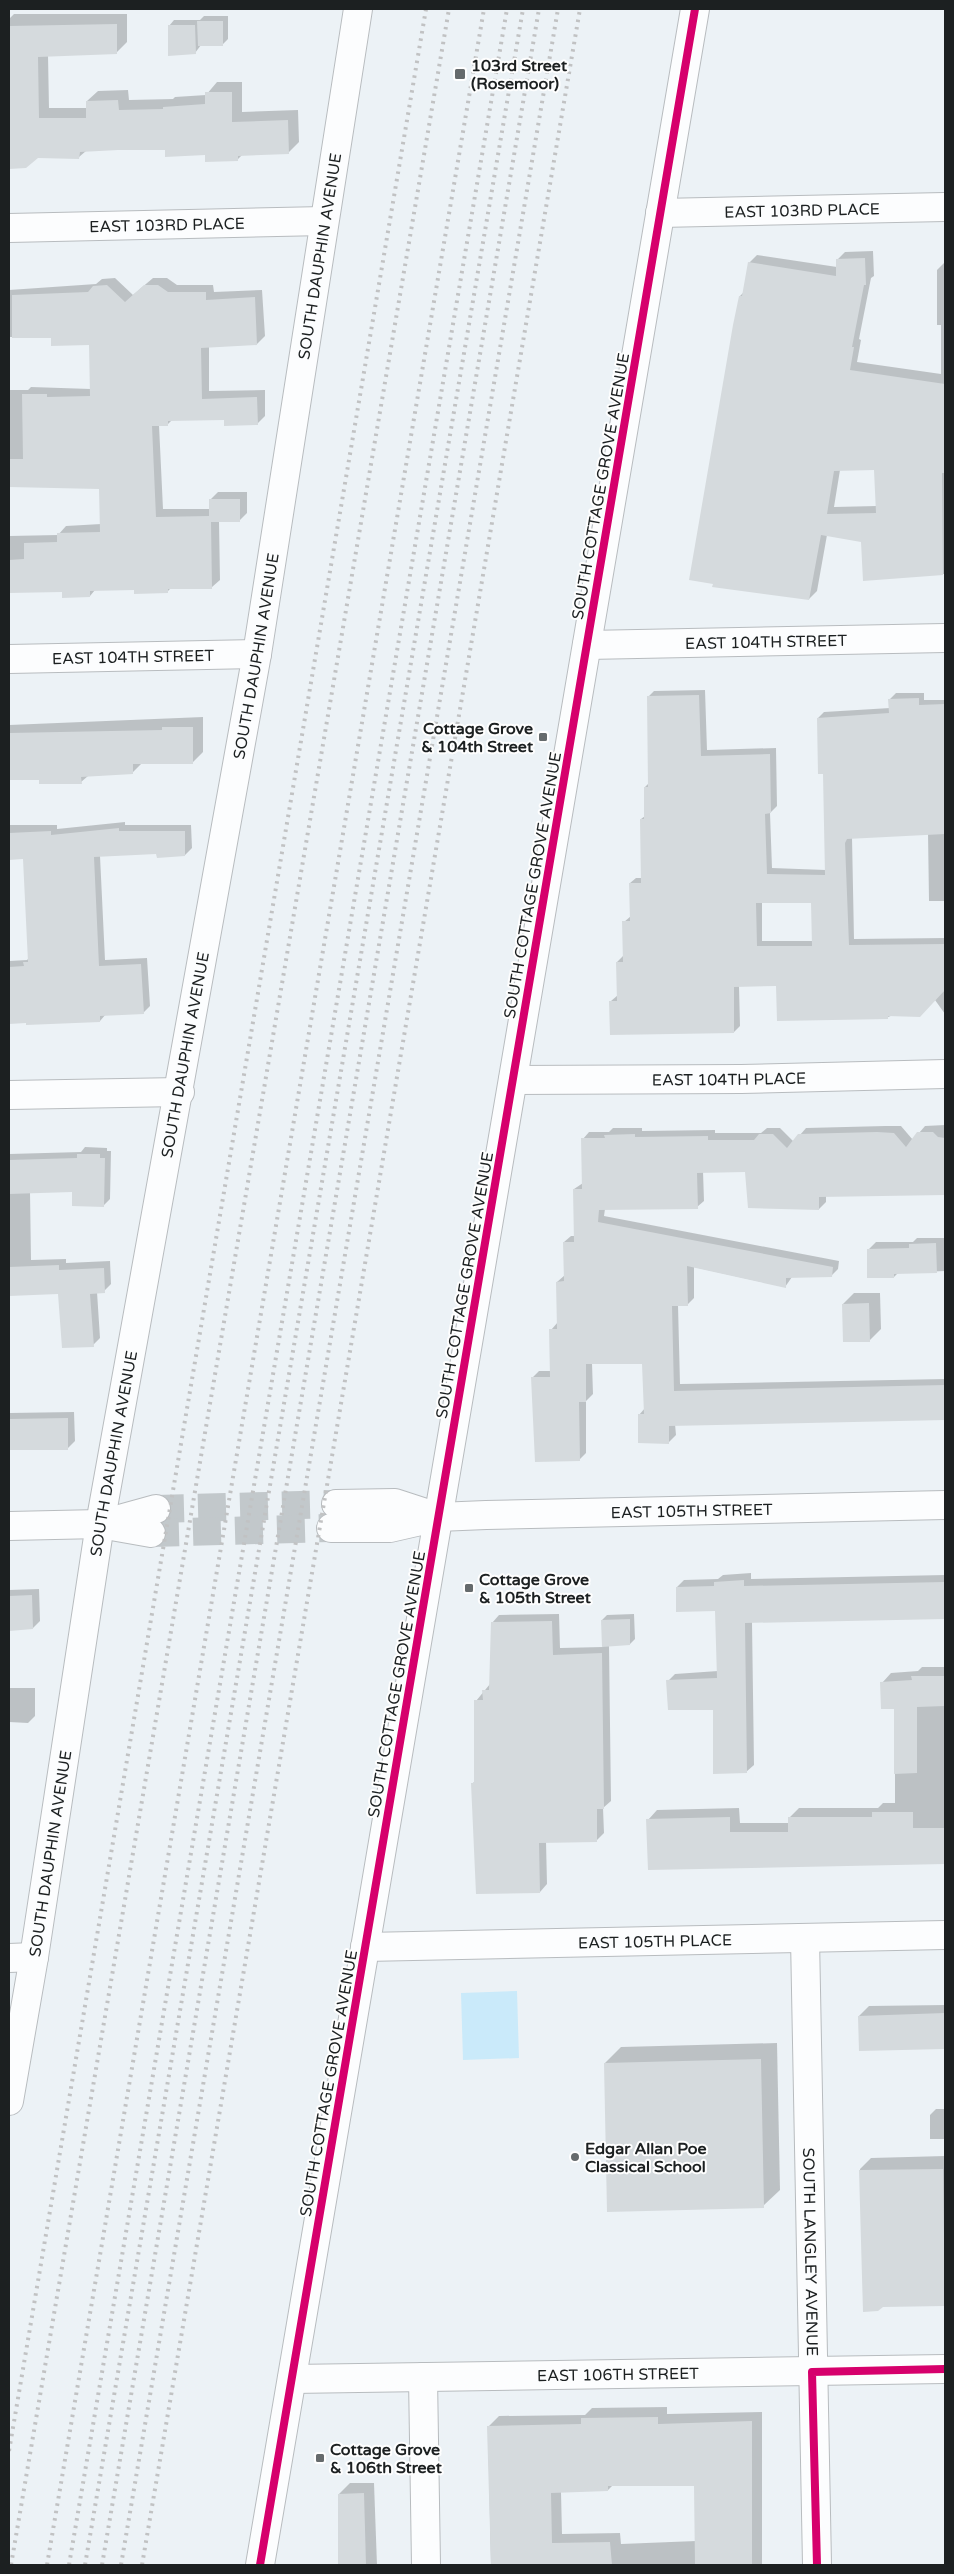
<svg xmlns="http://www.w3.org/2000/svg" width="954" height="2574" font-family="'Varela Round',sans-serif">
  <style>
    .green { fill: #caeafa }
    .shadow { fill: #0003; fill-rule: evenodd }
    .building { fill: #d5dadd; fill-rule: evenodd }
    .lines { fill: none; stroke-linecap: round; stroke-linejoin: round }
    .minor-tunnel { stroke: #c2c8cb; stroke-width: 28; stroke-dasharray: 28 14; stroke-linecap: butt }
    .minor-casing { stroke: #b8bcbf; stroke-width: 30 }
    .tertiary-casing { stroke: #b8bcbf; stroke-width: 30 }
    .minor { stroke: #fcfdfe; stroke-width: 28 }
    .tertiary { stroke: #fcfdfe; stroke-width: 28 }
    .rail { stroke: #c1c2c3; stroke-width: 4; stroke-dasharray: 2.5 5; stroke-linecap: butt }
    .cycleway-casing { stroke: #fefefe; stroke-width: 11 }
    .cycleway { stroke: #d6006c; stroke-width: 8 }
    .poi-dot { fill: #656a6c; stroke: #fefefe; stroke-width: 2 }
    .labels { text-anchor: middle; stroke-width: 4; stroke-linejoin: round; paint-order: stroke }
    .poi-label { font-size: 16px; font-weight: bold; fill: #1c2021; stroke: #fefefe; text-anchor: start }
    .street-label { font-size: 16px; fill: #1c2021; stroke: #fefefe }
  </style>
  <rect width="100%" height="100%" fill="#ecf2f6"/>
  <path class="green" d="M 517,1991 L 519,2058 L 463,2060 L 461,1993 Z"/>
  <g class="shadow">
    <path d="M 14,14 L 127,14 L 127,42 L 117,52 L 48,55 L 49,108 L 87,108 L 87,101 L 98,91 L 128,90 L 129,100 L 173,99 L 175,97 L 206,95 L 217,82 L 242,82 L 242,112 L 298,110 L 299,142 L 288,153 L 243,154 L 237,160 L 166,149 L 118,149 L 86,151 L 79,157 L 37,157 L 12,168 L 9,165 L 9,95 L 11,92 L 9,19 Z"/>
    <path d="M 204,16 L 228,16 L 228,39 L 223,44 L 201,45 L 195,53 L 169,26 L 174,20 L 200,20 Z"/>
    <path d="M 873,251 L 874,276 L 871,278 L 859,339 L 861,340 L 857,362 L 941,374 L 941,325 L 937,325 L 937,270 L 945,262 L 945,574 L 898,575 L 862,540 L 827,535 L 817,591 L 809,599 L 740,296 L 744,292 L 749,263 L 757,255 L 837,267 L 837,260 L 845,252 ZM 875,468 L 877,506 L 834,507 L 840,470 Z"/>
    <path d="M 115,278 L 133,295 L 153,278 L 167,278 L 177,285 L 213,285 L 214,292 L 262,290 L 265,336 L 257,344 L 209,347 L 209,391 L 265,390 L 265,416 L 257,424 L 225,419 L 172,420 L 167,425 L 159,425 L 163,509 L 210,509 L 210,500 L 218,492 L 247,492 L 247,513 L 239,521 L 219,521 L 220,580 L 212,587 L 171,588 L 167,592 L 135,589 L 95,590 L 90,596 L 63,590 L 9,592 L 9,536 L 58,535 L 66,526 L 101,524 L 100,488 L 9,486 L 9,390 L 28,390 L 31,387 L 91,389 L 91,344 L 52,337 L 9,337 L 9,290 L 96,284 L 102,279 Z"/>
    <path d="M 705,690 L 707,750 L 776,748 L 777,806 L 770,813 L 772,868 L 826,870 L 825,773 L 818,718 L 824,712 L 890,708 L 890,699 L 896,693 L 924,693 L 924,700 L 945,700 L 945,901 L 929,901 L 928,833 L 852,837 L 854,939 L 945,938 L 945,1014 L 935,1000 L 888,1017 L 778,984 L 739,986 L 740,1026 L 734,1032 L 611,1001 L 618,995 L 617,962 L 623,956 L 624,922 L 631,916 L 630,883 L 636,878 L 642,878 L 641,819 L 645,816 L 645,787 L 649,783 L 648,697 L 654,691 ZM 762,902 L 813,902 L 813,941 L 762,941 Z"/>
    <path d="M 203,717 L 203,752 L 193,762 L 142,763 L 132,773 L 88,776 L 81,782 L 41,779 L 9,779 L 9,725 Z"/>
    <path d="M 125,822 L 125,825 L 191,825 L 192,848 L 185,855 L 158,853 L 100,856 L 105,960 L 147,958 L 150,1006 L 143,1013 L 106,1014 L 100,1021 L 9,1022 L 9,961 L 27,960 L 29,958 L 24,858 L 9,859 L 9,825 L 57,825 L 57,829 Z"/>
    <path d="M 945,1125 L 945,1194 L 826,1195 L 826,1202 L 819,1209 L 746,1171 L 703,1171 L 704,1201 L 697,1207 L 605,1209 L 604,1216 L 839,1261 L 838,1269 L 831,1276 L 792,1277 L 785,1287 L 694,1267 L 694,1298 L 687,1305 L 678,1305 L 680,1384 L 945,1379 L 945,1419 L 675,1424 L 676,1435 L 669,1442 L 639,1415 L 645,1408 L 643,1363 L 592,1363 L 593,1394 L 586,1401 L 586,1453 L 579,1460 L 532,1378 L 539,1371 L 551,1371 L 551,1330 L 558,1322 L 557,1282 L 565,1275 L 564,1242 L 571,1236 L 575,1236 L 574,1189 L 583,1183 L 583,1139 L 589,1132 L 609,1132 L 613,1128 L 642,1128 L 642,1131 L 715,1130 L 715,1133 L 761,1133 L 767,1128 L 780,1128 L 794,1142 L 806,1128 L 885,1126 L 901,1126 L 913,1140 L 925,1126 Z"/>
    <path d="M 85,1147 L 107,1148 L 107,1151 L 111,1151 L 110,1199 L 103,1206 L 73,1191 L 30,1192 L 31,1260 L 66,1259 L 66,1263 L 110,1261 L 111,1284 L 104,1291 L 97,1292 L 100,1338 L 93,1345 L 59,1293 L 9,1295 L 9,1154 L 81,1152 Z"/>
    <path d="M 917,1238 L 945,1238 L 945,1271 L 898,1273 L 894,1277 L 869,1249 L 876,1242 L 913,1242 Z"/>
    <path d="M 854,1293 L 880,1293 L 881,1329 L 869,1341 L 843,1304 Z"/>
    <path d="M 74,1412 L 75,1441 L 68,1448 L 9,1449 L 9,1413 Z"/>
    <path d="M 751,1573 L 751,1579 L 945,1575 L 945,1617 L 752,1622 L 754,1765 L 746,1772 L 714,1708 L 668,1681 L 675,1674 L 718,1671 L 716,1610 L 677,1587 L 684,1580 L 718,1579 L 723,1575 Z"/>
    <path d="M 39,1589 L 40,1621 L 33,1628 L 9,1629 L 9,1590 Z"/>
    <path d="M 559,1614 L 560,1648 L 603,1647 L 602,1620 L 607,1615 L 634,1614 L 635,1639 L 630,1644 L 609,1645 L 611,1801 L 603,1808 L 604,1833 L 596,1841 L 546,1841 L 547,1884 L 540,1892 L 473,1783 L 476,1780 L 476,1701 L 490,1684 L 492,1623 L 499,1615 Z"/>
    <path d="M 922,1667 L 945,1667 L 945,1863 L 649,1868 L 648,1820 L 657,1810 L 739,1808 L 740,1823 L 789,1823 L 789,1818 L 799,1808 L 878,1808 L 883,1803 L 895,1803 L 895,1708 L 882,1683 L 891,1673 L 918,1671 Z"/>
    <path d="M 9,1688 L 35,1688 L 35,1716 L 28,1723 L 9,1722 Z"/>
    <path d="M 945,2005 L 945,2048 L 860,2050 L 859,2016 L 869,2006 Z"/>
    <path d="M 777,2043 L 780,2190 L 763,2206 L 605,2063 L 621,2047 Z"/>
    <path d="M 936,2109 L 945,2109 L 945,2139 L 930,2139 L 930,2115 Z"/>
    <path d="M 945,2156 L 945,2305 L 882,2306 L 864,2310 L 860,2169 L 871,2158 Z"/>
    <path d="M 667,2407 L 667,2414 L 762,2412 L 762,2565 L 491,2565 L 488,2427 L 499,2416 L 585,2415 L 592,2408 ZM 613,2485 L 695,2485 L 696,2541 L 621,2544 L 620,2533 L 562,2534 L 561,2492 L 608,2490 Z"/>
    <path d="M 350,2483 L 374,2483 L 377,2565 L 339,2565 L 339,2494 Z"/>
  </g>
  <g class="building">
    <path d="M 197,21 L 223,21 L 223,46 L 198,46 Z"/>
    <path d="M 117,24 L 117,54 L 38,57 L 39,118 L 86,118 L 86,101 L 118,100 L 119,110 L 163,109 L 163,107 L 205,104 L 205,92 L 232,92 L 232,122 L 288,120 L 289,154 L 238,156 L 238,161 L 205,162 L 205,155 L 165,157 L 165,150 L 118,150 L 80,152 L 79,159 L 38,158 L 26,168 L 9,169 L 9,26 Z"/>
    <path d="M 168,25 L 195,25 L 196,54 L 168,56 Z"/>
    <path d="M 865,258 L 866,285 L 864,285 L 852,347 L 854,347 L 850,370 L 945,384 L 945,473 L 942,473 L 943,575 L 863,581 L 861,542 L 821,535 L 809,600 L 712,587 L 713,584 L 689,580 L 733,325 L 739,296 L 742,296 L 748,262 L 836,276 L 836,259 ZM 874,470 L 876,513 L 827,514 L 834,471 Z"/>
    <path d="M 107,285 L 125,302 L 144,285 L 158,285 L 168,292 L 206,292 L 206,300 L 255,297 L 257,345 L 201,348 L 202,399 L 257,397 L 258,425 L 224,426 L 224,420 L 168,421 L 168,426 L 152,426 L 156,517 L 209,516 L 209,499 L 240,499 L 240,522 L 211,522 L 212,589 L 168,589 L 168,593 L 134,594 L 134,590 L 90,591 L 90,597 L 62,598 L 62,592 L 9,593 L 9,560 L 24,559 L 24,543 L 57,542 L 57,533 L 100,532 L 99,489 L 9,487 L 9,459 L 23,459 L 22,394 L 47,394 L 47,397 L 90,396 L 89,345 L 51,346 L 51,338 L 12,338 L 12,295 L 88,292 L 93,286 Z"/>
    <path d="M 699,695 L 701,756 L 770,754 L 771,813 L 765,814 L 767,874 L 825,875 L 823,774 L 818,774 L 817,718 L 889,713 L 888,699 L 919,698 L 919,705 L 945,704 L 945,834 L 847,839 L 845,843 L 849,945 L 945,944 L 945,990 L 920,1017 L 888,1016 L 888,1019 L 777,1021 L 776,986 L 734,987 L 734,1033 L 610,1035 L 609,1001 L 617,1001 L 616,962 L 623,962 L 622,921 L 630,921 L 629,883 L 641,883 L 640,819 L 644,819 L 644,787 L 648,787 L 647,696 ZM 756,903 L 811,903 L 812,946 L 757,946 Z"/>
    <path d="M 162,727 L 193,727 L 193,764 L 133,764 L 133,774 L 81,777 L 82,784 L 39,784 L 39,780 L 9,780 L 9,733 L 162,730 Z"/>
    <path d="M 119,828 L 119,831 L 185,831 L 185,856 L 157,858 L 156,854 L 94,857 L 99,966 L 141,964 L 144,1014 L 100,1016 L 100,1022 L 26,1025 L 26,1023 L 9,1024 L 9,967 L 24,966 L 23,962 L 28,962 L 23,859 L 9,860 L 9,833 L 51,831 L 51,835 Z"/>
    <path d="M 877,1132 L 894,1133 L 906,1147 L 917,1132 L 933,1132 L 938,1137 L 945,1138 L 945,1195 L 819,1197 L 819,1210 L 748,1208 L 745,1172 L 697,1173 L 698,1209 L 599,1210 L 598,1222 L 833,1267 L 832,1277 L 786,1278 L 786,1288 L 687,1266 L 688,1306 L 672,1306 L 674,1391 L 945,1385 L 945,1420 L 669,1426 L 669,1444 L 638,1443 L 638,1414 L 644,1414 L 642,1364 L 586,1364 L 586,1402 L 579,1402 L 580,1461 L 535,1462 L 531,1377 L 550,1377 L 549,1329 L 557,1329 L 556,1282 L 564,1281 L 563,1242 L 574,1242 L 573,1189 L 582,1189 L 581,1138 L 605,1138 L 604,1135 L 635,1134 L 635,1137 L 708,1136 L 708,1140 L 754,1140 L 759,1134 L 773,1134 L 787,1148 L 798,1134 Z"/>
    <path d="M 77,1154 L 100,1154 L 100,1158 L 105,1158 L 104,1207 L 72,1206 L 72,1192 L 9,1194 L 9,1160 L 77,1158 Z"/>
    <path d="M 936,1243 L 937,1273 L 894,1274 L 894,1278 L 867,1278 L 867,1249 L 909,1248 L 909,1244 Z"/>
    <path d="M 59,1265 L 59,1270 L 104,1268 L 105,1293 L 90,1294 L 94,1347 L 62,1348 L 58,1294 L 9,1296 L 9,1267 Z"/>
    <path d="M 869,1303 L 870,1342 L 843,1342 L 842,1304 Z"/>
    <path d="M 68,1418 L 68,1450 L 9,1450 L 9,1419 Z"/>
    <path d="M 744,1580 L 744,1586 L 945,1582 L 945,1619 L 745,1623 L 747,1773 L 713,1774 L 713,1710 L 668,1710 L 666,1680 L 717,1678 L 715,1611 L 676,1612 L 676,1587 L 714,1586 L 714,1582 Z"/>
    <path d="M 32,1595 L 33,1629 L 9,1631 L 9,1596 Z"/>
    <path d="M 630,1619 L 630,1645 L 602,1647 L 601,1620 Z"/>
    <path d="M 552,1621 L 553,1655 L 602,1653 L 604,1809 L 597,1809 L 597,1842 L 539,1843 L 540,1893 L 476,1894 L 471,1783 L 474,1783 L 474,1700 L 483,1700 L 482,1690 L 489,1690 L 491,1622 Z"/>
    <path d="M 911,1676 L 945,1676 L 945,1706 L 917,1707 L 917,1773 L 894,1774 L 894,1709 L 881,1709 L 880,1682 L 912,1680 Z"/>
    <path d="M 872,1812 L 913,1812 L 913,1828 L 945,1828 L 945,1864 L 648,1870 L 646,1819 L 730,1817 L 730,1832 L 788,1832 L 788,1817 L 872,1817 Z"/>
    <path d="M 945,2013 L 945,2049 L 859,2051 L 858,2016 Z"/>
    <path d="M 761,2059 L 764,2208 L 607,2212 L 604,2063 Z"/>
    <path d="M 943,2169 L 945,2306 L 883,2307 L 878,2311 L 863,2312 L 859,2170 Z"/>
    <path d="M 658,2417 L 658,2424 L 752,2421 L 752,2565 L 695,2565 L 694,2486 L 608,2486 L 608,2491 L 551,2493 L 552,2543 L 610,2542 L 612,2565 L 491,2565 L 487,2426 L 581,2424 L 581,2418 Z"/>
    <path d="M 364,2493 L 366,2565 L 338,2565 L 338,2494 Z"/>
  </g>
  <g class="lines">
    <g class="minor-tunnel">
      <path d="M 156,1509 L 336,1504"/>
      <path d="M 151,1533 L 331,1528"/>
    </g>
    <g class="minor-casing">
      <g id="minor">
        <path id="s1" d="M 660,213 L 945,207"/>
        <path id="s2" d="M 9,228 L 324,221"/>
        <path id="s3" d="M 587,645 L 945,638"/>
        <path id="s4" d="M 9,659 L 257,654"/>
        <path id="s5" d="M 513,1080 L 741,1079 L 945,1074"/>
        <path d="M 9,1095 L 180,1092"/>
        <path d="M 336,1504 L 395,1503 L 438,1517"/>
        <path d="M 109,1522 L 156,1509"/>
        <path d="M 9,1526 L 100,1524 L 151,1533"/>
        <path id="s6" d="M 331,1528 L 390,1528 L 438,1517 L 486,1515 L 945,1505"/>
        <path id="s7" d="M 805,1938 L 817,2565"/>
        <path id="s8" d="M 365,1947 L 945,1935"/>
        <path d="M 9,1958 L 34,1957"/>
        <path id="s9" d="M 9,2101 L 34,1957 L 100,1524 L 257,654 L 358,9"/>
        <path d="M 423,2377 L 426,2565"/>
        <path id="s10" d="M 292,2379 L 945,2369"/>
      </g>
    </g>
    <g class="tertiary-casing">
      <path id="tertiary" d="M 260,2565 L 695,9"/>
    </g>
    <use href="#minor" class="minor"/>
    <use href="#tertiary" class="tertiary"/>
    <g class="rail">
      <path d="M 9,2451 L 426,9"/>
      <path d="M 11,2565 L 449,9"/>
      <path d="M 47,2565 L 484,9"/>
      <path d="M 69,2565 L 507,9"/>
      <path d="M 85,2565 L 523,9"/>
      <path d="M 102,2565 L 539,9"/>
      <path d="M 121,2565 L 558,9"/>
      <path d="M 142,2565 L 580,9"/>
    </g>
    <g class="cycleway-casing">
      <g id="cycleway">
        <path d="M 260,2565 L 695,9"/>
        <path d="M 817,2565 L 812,2372 L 945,2369"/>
      </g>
    </g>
    <use href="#cycleway" class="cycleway"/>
  </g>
  <g class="poi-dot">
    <rect x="454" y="68" width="12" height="12" rx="2.5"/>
    <rect x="538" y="732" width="10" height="10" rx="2.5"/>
    <rect x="464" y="1583" width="10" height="10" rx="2.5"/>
    <circle cx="575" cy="2157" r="5"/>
    <rect x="315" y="2453" width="10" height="10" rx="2.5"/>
  </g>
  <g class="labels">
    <g class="poi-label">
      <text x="471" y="71">103rd Street<tspan x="471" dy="18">(Rosemoor)</tspan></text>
      <text x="533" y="734" text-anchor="end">Cottage Grove<tspan x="533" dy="18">&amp; 104th Street</tspan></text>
      <text x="479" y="1585">Cottage Grove<tspan x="479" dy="18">&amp; 105th Street</tspan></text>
      <text x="585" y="2154">Edgar Allan Poe<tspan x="585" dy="18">Classical School</tspan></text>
      <text x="330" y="2455">Cottage Grove<tspan x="330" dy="18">&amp; 106th Street</tspan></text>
    </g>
    <g class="street-label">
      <text dy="6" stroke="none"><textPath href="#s1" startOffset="142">EAST 103RD PLACE</textPath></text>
      <text dy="6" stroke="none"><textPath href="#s2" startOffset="158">EAST 103RD PLACE</textPath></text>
      <text dy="6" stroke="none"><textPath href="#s9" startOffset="1871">SOUTH DAUPHIN AVENUE</textPath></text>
      <text transform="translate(600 486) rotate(-80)" y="6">SOUTH COTTAGE GROVE AVENUE</text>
      <text dy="6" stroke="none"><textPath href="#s3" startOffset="179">EAST 104TH STREET</textPath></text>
      <text dy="6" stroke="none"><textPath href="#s4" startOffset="124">EAST 104TH STREET</textPath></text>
      <text dy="6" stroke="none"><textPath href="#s9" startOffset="1466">SOUTH DAUPHIN AVENUE</textPath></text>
      <text transform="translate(532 885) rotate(-80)" y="6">SOUTH COTTAGE GROVE AVENUE</text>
      <text dy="6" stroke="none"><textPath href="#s9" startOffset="1061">SOUTH DAUPHIN AVENUE</textPath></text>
      <text dy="6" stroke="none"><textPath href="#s5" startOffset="216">EAST 104TH PLACE</textPath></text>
      <text transform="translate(464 1285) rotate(-80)" y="6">SOUTH COTTAGE GROVE AVENUE</text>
      <text dy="6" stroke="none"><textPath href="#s9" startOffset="656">SOUTH DAUPHIN AVENUE</textPath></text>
      <text dy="6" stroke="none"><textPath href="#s6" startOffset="362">EAST 105TH STREET</textPath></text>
      <text transform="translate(396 1684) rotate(-80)" y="6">SOUTH COTTAGE GROVE AVENUE</text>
      <text dy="6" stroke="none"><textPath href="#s9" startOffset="251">SOUTH DAUPHIN AVENUE</textPath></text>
      <text dy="6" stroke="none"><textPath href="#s8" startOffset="290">EAST 105TH PLACE</textPath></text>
      <text transform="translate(328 2083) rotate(-80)" y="6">SOUTH COTTAGE GROVE AVENUE</text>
      <text dy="6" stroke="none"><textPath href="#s7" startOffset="314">SOUTH LANGLEY AVENUE</textPath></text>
      <text dy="6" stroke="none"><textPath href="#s10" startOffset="326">EAST 106TH STREET</textPath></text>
    </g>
  </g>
  <rect width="954" height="2574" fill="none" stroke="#1c2021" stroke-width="20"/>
</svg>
